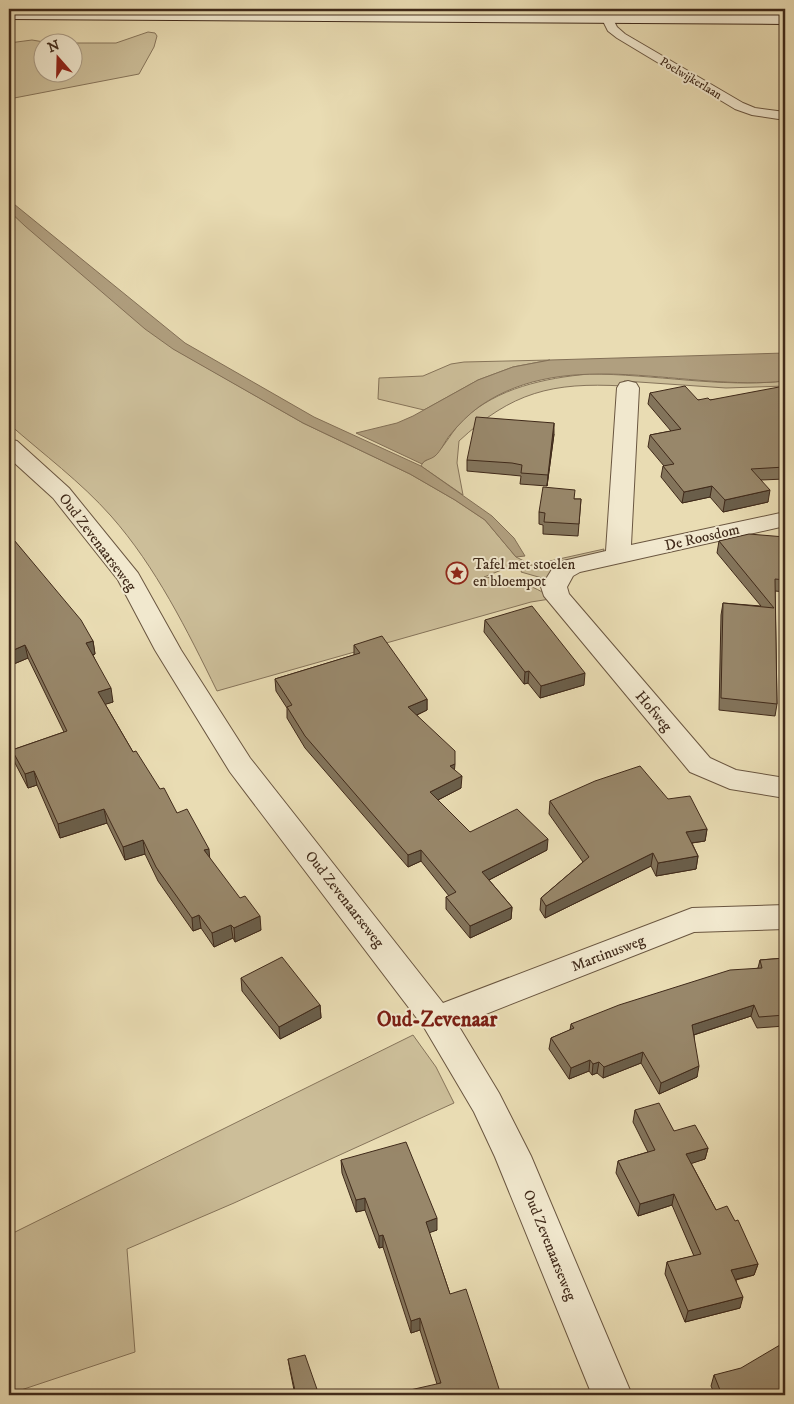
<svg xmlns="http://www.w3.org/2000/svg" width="794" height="1404" font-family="'IM FELL DW Pica',serif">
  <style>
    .green { fill: #ccbe99; stroke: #86745a }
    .water { fill: #b09f7f; stroke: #837057 }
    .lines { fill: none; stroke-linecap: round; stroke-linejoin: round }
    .lane-casing { stroke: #6a5640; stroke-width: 2 }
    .street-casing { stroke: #6a5640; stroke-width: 2 }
    .secondary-casing { stroke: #402a1a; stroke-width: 2 }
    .lane { fill: #f1e8ce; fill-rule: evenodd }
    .street { fill: #f1e8ce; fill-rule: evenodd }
    .secondary { fill: #f1e8ce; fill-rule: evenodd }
    .wall { fill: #83745b; stroke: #402a1a }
    .shaded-wall { fill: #6a5e4a; stroke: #402a1a }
    .building { fill: #98876a; stroke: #402a1a }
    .labels { text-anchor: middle; stroke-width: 4; stroke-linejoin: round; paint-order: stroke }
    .far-street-label { font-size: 12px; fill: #402a1a; stroke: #f1e8ce }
    .street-label { font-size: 15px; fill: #402a1a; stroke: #f1e8ce }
    .poi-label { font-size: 15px; fill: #402a1a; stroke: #f1e8ce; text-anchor: start }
    .near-quarter-label { font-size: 21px; font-weight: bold; fill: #7a1f14; stroke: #f1e8ce }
  </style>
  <rect width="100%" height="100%" fill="#e9dcb3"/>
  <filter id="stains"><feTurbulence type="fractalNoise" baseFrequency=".004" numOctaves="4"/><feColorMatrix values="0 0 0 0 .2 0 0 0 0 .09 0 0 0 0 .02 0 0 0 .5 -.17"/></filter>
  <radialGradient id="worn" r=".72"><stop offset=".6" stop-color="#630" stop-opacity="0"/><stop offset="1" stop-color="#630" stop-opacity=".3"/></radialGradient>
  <g class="green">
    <path d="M 53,9 L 534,11 L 593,12 L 594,13 L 527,15 L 78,11 Z"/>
    <path d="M 617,12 L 785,13 L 785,17 L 617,13 Z"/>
    <path d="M 148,32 L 155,33 L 157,36 L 154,47 L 139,74 L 9,99 L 9,43 L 32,40 L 44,42 L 42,42 L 42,72 L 72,72 L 73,43 L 116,43 Z"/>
    <path d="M 9,211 L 174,349 L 303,423 L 410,474 L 455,500 L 485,520 L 516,557 L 524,561 L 484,577 C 502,579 539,584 550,599 L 531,602 L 217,691 C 187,630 156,567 111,516 C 81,482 43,454 9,424 Z"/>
    <path d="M 550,360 L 513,367 L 478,380 L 424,410 L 378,399 L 379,378 L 423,376 L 451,364 L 464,362 Z"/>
    <path d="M 589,374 C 654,374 720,388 785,381 L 785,386 L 726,388 L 624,381 L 623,386 C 552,382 512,392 459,441 L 457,463 L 463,495 L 421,466 C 424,459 430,460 435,455 C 446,445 453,429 464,419 C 497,388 545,378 589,374 Z"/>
    <path d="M 604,549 L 603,553 L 549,580 L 521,572 L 523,567 Z"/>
    <path d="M 413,1035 L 436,1067 L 454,1103 L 234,1203 L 127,1249 L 135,1352 L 9,1394 L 9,1235 Z"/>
  </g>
  <g class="water">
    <path d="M 9,200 L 185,343 L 314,417 L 421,466 L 492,516 L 514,538 L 525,556 L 516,557 L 485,520 L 455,500 L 410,474 L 303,423 L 173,349 L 145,329 L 25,226 L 9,211 Z"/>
    <path d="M 785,353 L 785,381 C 686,392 569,345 480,406 C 469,414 459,424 450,435 C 445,441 441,451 435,456 C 430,460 425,459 422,464 L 356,433 L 397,423 L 413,416 L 478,380 L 513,367 L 550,360 Z"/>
  </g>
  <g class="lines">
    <g class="lane-casing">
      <path id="lane" d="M 608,16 L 612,17 L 617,27 L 625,34 L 743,103 L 755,108 L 785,112 L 785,120 L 752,115 L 735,109 L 617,38 L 608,31 L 602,19 Z"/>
    </g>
    <g class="street-casing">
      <g id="street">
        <path d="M 628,381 L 636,383 L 639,388 L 631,545 L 785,512 L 785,526 L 580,572 L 573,576 L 567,587 L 569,594 L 710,758 L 736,770 L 785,778 L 785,798 L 730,789 L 690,772 L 544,596 L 541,587 L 554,566 L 563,561 L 606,551 L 617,388 L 620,383 Z"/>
        <path d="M 9,439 L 17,441 L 69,488 L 138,573 L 181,650 L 250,758 L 443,1003 L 692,908 L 785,905 L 785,929 L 694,932 L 458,1025 L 499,1093 L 531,1156 L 632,1395 L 592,1395 L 495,1157 L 474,1112 L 425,1029 L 230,772 L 155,650 L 118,580 L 53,498 L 9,458 Z"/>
      </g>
    </g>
    <g class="secondary-casing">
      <path id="secondary" d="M 9,9 L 785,15 L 785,24 L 9,19 Z"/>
    </g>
    <use href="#lane" class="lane"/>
    <use href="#street" class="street"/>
    <use href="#secondary" class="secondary"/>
  </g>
  <g class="wall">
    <path d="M 650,393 L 698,400 L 710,400 L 785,393 L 785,479 L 761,480 L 768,502 L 723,512 L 710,497 L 682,503 L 661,477 L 663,466 L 664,466 L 648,447 L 650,435 L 671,431 L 648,404 Z"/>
    <path d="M 554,434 L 547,486 L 520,484 L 521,476 L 511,475 L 467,471 L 467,460 Z"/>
    <path d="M 574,499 L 581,499 L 578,536 L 543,534 L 543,525 L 539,524 L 539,512 Z"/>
    <path d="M 9,534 L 93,641 L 95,654 L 93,655 L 113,702 L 105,704 L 133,752 L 261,930 L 235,942 L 233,938 L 214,947 L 201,928 L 193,931 L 158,881 L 145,854 L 125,860 L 107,823 L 60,838 L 37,785 L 28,788 L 15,763 L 12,750 L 64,732 L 28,658 L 9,666 Z"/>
    <path d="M 785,537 L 785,592 L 775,591 L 777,704 L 775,716 L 719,710 L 721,615 L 723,603 L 761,606 L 717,553 L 719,541 Z"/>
    <path d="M 485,620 L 584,685 L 540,698 L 528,683 L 524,684 L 484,632 Z"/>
    <path d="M 354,645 L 427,699 L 427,710 L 417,715 L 454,770 L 461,788 L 438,800 L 470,832 L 547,850 L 489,880 L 512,907 L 511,919 L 470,938 L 446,909 L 446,897 L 449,896 L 421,861 L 408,867 L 305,748 L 287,718 L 287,708 L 276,691 L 275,679 L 354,655 Z"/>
    <path d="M 668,799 L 707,829 L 705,841 L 692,843 L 698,856 L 696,869 L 656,876 L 651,866 L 545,918 L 540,910 L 541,898 L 583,862 L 549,814 L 550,801 Z"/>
    <path d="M 785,958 L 785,1026 L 757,1028 L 751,1016 L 694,1035 L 697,1077 L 659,1094 L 641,1063 L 603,1078 L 597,1073 L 592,1075 L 589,1071 L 569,1079 L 549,1049 L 551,1038 L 570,1030 L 571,1024 L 758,968 L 760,960 Z"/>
    <path d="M 241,978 L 320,1005 L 321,1018 L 280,1039 L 242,991 Z"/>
    <path d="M 635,1110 L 674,1131 L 708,1148 L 705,1159 L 691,1163 L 716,1210 L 758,1264 L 754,1275 L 736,1280 L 740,1308 L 685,1322 L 665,1274 L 667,1262 L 694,1256 L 672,1205 L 638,1216 L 616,1173 L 618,1161 L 648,1152 L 633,1122 Z"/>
    <path d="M 341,1160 L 437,1230 L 429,1232 L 450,1294 L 492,1367 L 437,1384 L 420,1330 L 411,1333 L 383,1247 L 379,1248 L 365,1210 L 356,1212 L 342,1173 Z"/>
    <path d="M 288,1359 L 319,1395 L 295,1395 L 290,1370 Z"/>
    <path d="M 714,1375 L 785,1395 L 715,1395 L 711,1386 Z"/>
  </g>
  <g class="shaded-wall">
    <path d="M 554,423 L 554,434 L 547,486 L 548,475 Z"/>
    <path d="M 712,486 L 710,497 L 682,503 L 684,492 Z"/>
    <path d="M 770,490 L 768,502 L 723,512 L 725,500 Z"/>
    <path d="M 93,641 L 95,654 L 89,656 L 86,643 Z"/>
    <path d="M 25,645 L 28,658 L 9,666 L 9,652 Z"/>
    <path d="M 529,671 L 528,683 L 524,684 L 525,672 Z"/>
    <path d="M 585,673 L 584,685 L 540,698 L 541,686 Z"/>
    <path d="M 111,688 L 113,702 L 100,706 L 98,692 Z"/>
    <path d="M 427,699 L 427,710 L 408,719 L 408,707 Z"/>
    <path d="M 455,764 L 454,775 L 450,766 Z"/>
    <path d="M 34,771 L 37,785 L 28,788 L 25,774 Z"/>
    <path d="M 462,776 L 461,788 L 430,804 L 430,792 Z"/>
    <path d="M 104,809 L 107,823 L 60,838 L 58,824 Z"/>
    <path d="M 707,829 L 705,841 L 684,844 L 686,832 Z"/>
    <path d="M 548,839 L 547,850 L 481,884 L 482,872 Z"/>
    <path d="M 143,840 L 145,854 L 125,860 L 123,847 Z"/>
    <path d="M 209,849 L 210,862 L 204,850 Z"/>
    <path d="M 421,850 L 421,861 L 408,867 L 408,855 Z"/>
    <path d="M 653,853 L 651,866 L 545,918 L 546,906 Z"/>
    <path d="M 698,856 L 696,869 L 656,876 L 658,863 Z"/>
    <path d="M 512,907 L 511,919 L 470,938 L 470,926 Z"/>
    <path d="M 199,915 L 201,928 L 193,931 L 192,918 Z"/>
    <path d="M 260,916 L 261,930 L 235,942 L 234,928 Z"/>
    <path d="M 231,925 L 233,938 L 214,947 L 212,933 Z"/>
    <path d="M 320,1005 L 321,1018 L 280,1039 L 279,1027 Z"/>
    <path d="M 754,1005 L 751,1016 L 690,1036 L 692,1025 Z"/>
    <path d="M 643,1052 L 641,1063 L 603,1078 L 604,1067 Z"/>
    <path d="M 590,1060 L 589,1071 L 569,1079 L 571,1068 Z"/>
    <path d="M 599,1062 L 597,1073 L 592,1075 L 593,1064 Z"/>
    <path d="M 699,1066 L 697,1077 L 659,1094 L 661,1083 Z"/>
    <path d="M 708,1148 L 705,1159 L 684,1166 L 686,1154 Z"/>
    <path d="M 674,1194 L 672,1205 L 638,1216 L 640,1204 Z"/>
    <path d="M 365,1198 L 365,1210 L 356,1212 L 356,1200 Z"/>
    <path d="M 437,1218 L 437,1230 L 426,1234 L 426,1222 Z"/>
    <path d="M 383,1235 L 383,1247 L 379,1248 L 379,1236 Z"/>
    <path d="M 758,1264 L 754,1275 L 729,1281 L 731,1270 Z"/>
    <path d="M 743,1297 L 740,1308 L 685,1322 L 688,1311 Z"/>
    <path d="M 420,1318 L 420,1330 L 411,1333 L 411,1321 Z"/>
  </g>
  <g class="building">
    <path d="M 685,386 L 698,400 L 708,398 L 710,400 L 779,387 L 785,393 L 785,467 L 751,469 L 770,490 L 725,500 L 712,486 L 684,492 L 663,466 L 674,464 L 650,435 L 681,429 L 650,393 Z"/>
    <path d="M 476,417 L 554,423 L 548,475 L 521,473 L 522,465 L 512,463 L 467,460 Z"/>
    <path d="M 543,487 L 575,490 L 574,499 L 581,499 L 579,524 L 544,522 L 545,513 L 539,512 Z"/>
    <path d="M 9,534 L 81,620 L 93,641 L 86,643 L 111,688 L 98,692 L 133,752 L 136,751 L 160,789 L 164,788 L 177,813 L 187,809 L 209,849 L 204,850 L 240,898 L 245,896 L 260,916 L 234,928 L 231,925 L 212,933 L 199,915 L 192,918 L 156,867 L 143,840 L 123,847 L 104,809 L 58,824 L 34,771 L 25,774 L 12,750 L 67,731 L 25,645 L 9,652 Z"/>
    <path d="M 749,534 L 785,537 L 785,580 L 775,579 L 777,704 L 721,698 L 723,603 L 774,608 L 719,541 Z"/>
    <path d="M 532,606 L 585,673 L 541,686 L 529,671 L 525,672 L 485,620 Z"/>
    <path d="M 382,636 L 427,699 L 408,707 L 455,751 L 455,764 L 450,766 L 462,776 L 430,792 L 470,832 L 517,809 L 548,839 L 482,872 L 512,907 L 470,926 L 446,897 L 456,892 L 421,850 L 408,855 L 305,736 L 287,707 L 292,705 L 275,679 L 360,653 L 354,645 Z"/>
    <path d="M 640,766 L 668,799 L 690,796 L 707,829 L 686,832 L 698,856 L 658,863 L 653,853 L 546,906 L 541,898 L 589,857 L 550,801 L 595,781 Z"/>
    <path d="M 282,957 L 320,1005 L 279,1027 L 241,978 Z"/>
    <path d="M 785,958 L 785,1015 L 759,1017 L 754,1005 L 692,1025 L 699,1066 L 661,1083 L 643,1052 L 604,1067 L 599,1062 L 593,1064 L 590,1060 L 571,1068 L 551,1038 L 574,1028 L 571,1024 L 619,1005 L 730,970 L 762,968 L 760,960 Z"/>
    <path d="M 659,1103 L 674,1131 L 695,1125 L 708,1148 L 686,1154 L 716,1210 L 727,1206 L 735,1221 L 738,1220 L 758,1264 L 731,1270 L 743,1297 L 688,1311 L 667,1262 L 701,1254 L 674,1194 L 640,1204 L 618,1161 L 655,1150 L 635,1110 Z"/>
    <path d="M 406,1142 L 437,1218 L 426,1222 L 450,1294 L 466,1289 L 492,1367 L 501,1395 L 388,1395 L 441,1383 L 420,1318 L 411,1321 L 383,1235 L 379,1236 L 365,1198 L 356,1200 L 341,1160 Z"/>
    <path d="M 785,1342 L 785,1395 L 722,1395 L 714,1375 L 741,1368 Z"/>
    <path d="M 305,1355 L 319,1395 L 296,1395 L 288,1359 Z"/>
  </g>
  <defs>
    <g id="sight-ring" transform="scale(1.125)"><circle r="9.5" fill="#f1e8ce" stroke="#8f2418" stroke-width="1.5"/><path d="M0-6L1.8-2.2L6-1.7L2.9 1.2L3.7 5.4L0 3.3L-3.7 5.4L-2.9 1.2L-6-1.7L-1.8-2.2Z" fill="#8f2418"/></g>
  </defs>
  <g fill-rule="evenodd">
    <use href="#sight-ring" x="457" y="573"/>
  </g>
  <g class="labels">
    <g class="far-street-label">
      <text transform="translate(691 78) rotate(31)" y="4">Poelwijkerlaan</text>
    </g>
    <g class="street-label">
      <text transform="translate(702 537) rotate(-13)" y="5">De Roosdom</text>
      <text transform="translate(98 542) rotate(53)" y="5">Oud Zevenaarseweg</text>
      <text transform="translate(654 711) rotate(50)" y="5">Hofweg</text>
      <text transform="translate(345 899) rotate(52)" y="5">Oud Zevenaarseweg</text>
      <text transform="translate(608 953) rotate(-21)" y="5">Martinusweg</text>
      <text transform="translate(550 1245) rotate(68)" y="5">Oud Zevenaarseweg</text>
    </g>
    <g class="poi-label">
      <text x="473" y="569">Tafel met stoelen<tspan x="473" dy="17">en bloempot</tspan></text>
    </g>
    <g class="near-quarter-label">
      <text x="437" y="1026">Oud-Zevenaar</text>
    </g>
  </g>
  <rect width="794" height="1404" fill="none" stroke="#e9dcb3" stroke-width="30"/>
  <rect x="10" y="10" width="774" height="1384" fill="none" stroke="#402a1a" stroke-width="2.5"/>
  <rect x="15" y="15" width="764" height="1374" fill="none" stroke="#402a1a"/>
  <g transform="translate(58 58) rotate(340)"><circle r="24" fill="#f1e8ce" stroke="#aa9c86"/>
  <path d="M0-4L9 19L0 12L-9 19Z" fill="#8f2418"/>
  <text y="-8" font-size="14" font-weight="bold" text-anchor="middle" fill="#402a1a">N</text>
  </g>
  <rect width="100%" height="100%" filter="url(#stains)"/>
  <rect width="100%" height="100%" fill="url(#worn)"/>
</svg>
